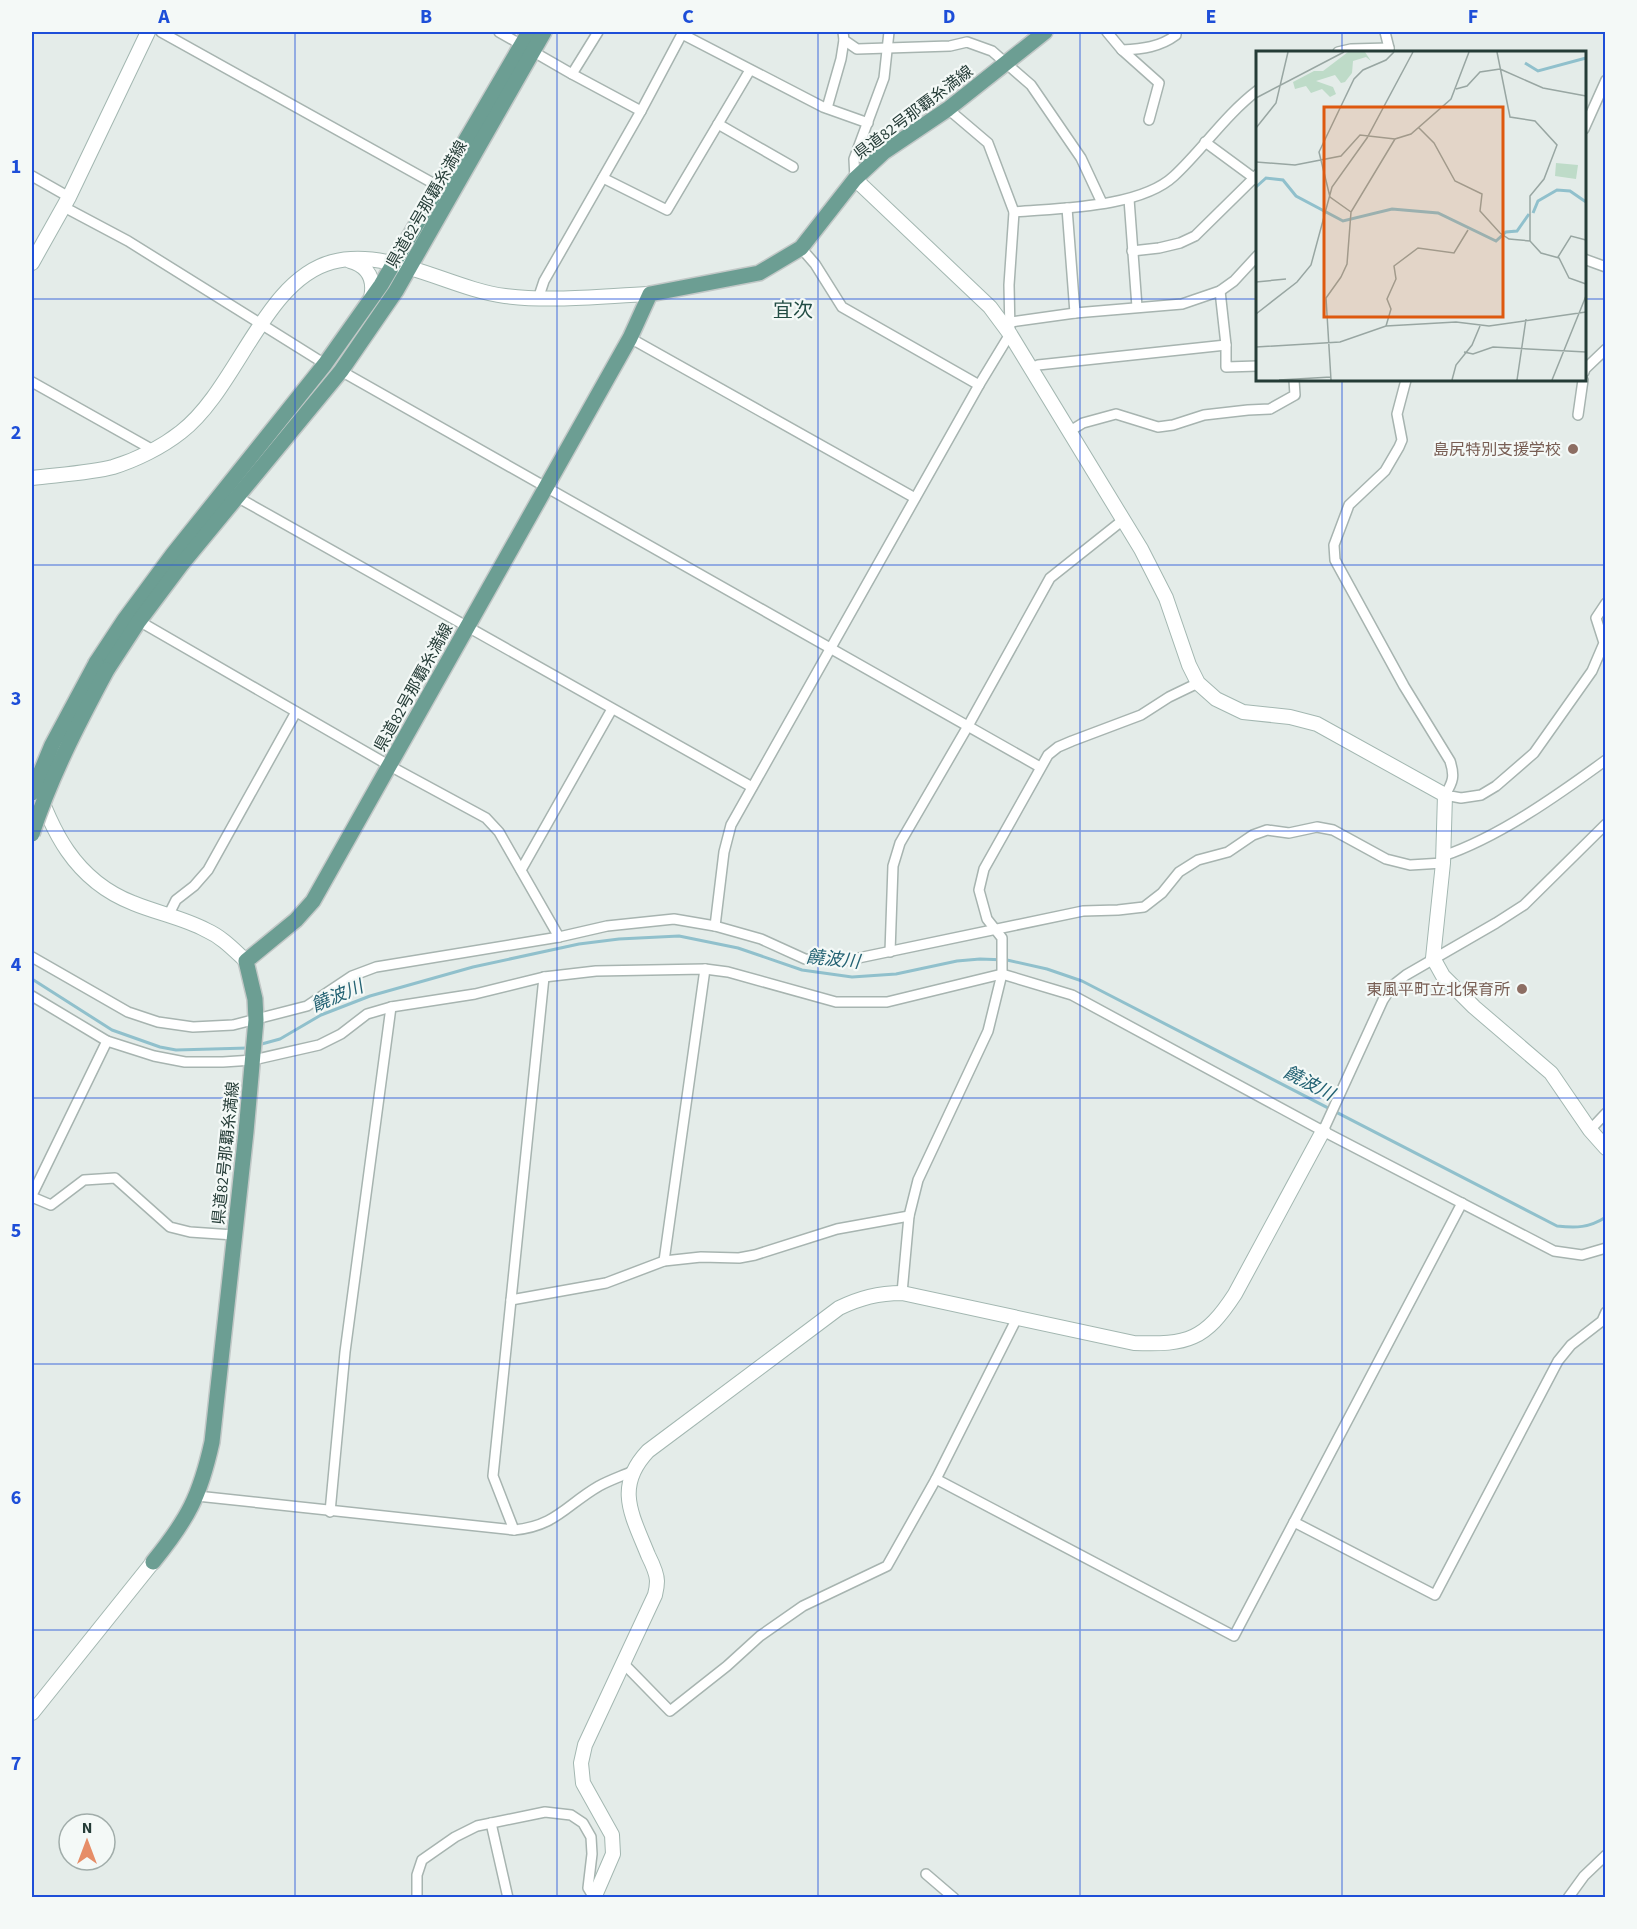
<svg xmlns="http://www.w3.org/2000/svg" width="1637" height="1929" font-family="'Source Sans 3','Noto Sans JP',sans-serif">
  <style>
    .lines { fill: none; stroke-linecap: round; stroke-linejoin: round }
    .stream { stroke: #90c0cc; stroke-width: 3 }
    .street-casing { stroke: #a7b4b0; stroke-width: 12 }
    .secondary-casing { stroke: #a3b7b1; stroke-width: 16 }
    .primary-casing { stroke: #c2c8c7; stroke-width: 18 }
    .street { stroke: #fff; stroke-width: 9 }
    .secondary { stroke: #fff; stroke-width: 14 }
    .primary { stroke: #6c9e93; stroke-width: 15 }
    .primary-bridge-casing { stroke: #c2c8c7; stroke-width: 18; stroke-linecap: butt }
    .primary-bridge { stroke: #6c9e93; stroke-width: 15 }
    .grid { fill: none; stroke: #1d4ed8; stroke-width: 1.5; stroke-opacity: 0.55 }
    .education-dot { fill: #8d6e63; stroke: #f4f9f7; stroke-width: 2 }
    .labels { text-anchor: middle; stroke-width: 4.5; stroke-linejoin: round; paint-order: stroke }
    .street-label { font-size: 16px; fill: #253c37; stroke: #f4f9f7 }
    .education-label { font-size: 16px; fill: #785e54; stroke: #f4f9f7; text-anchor: end }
    .water-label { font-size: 18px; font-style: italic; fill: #236273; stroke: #f4f9f7 }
    .quarter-label { font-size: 20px; fill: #224d44; stroke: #f4f9f7 }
    .inset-river { fill: none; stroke: #90c0cc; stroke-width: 3 }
    .inset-road { fill: none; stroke: #98a6a2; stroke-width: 1.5 }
    .view { fill: #de580e; fill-opacity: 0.15; stroke: #de580e; stroke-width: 3 }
    .inset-edge { fill: none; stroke: #253c37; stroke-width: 3 }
    .neatline { fill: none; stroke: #1d4ed8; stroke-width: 2 }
    .grid-label { font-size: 20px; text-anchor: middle; font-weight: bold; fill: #1d4ed8 }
  </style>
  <rect width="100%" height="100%" fill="#e4ece9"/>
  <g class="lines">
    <g class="stream">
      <path d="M 32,979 L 112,1030 L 160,1047 L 176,1050 L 248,1048"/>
      <path d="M 258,1045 L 280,1039 L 321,1015 L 370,996 L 473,967 L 579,944 L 619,939 L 679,936 L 738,948 L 802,970 L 852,977 L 896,974 L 957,961 L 980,959 L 1007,960 L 1047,969 L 1082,981 L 1557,1226 C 1576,1228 1589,1228 1606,1217"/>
    </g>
    <g class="street-casing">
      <g id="street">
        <path d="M 161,32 L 438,186"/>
        <path d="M 499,32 L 572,74 L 641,111"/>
        <path d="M 843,32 L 844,40 L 857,49 L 950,46 L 967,42 L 992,51 L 1031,85 L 1081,158 L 1102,203"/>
        <path d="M 1107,32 L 1122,50 C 1143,49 1160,47 1176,35 L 1176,32"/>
        <path d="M 1385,32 L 1389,48"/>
        <path d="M 682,34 L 823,107 L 868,123"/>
        <path d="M 1122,50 L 1159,83 L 1149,120"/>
        <path d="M 1338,52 L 1351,49 L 1389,48 L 1389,52"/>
        <path d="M 572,74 L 598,32"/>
        <path d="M 827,108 L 841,59 L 844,40"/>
        <path d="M 718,124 L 793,167"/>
        <path d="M 1584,129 L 1606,80"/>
        <path d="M 1205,142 L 1258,181"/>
        <path d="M 32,176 L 69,197"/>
        <path d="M 603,178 L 667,210 L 750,70"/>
        <path d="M 855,179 L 854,159 L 884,78 L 889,32"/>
        <path d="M 1129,199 L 1137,307"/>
        <path d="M 64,207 L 128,241 L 325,364"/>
        <path d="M 1067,208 L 1075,313"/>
        <path d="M 1014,212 C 1058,208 1140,208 1174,176 C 1203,149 1225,115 1258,90"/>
        <path d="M 801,248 L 815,264 L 842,307 L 979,385"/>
        <path d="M 1132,251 L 1159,248 L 1180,243 L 1195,236 L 1258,174"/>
        <path d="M 1584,259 L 1606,267"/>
        <path d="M 1220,291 L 1226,345 L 1226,367 L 1258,366"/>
        <path d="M 538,299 L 544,281 L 641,111 L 683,32"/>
        <path d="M 1011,322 L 1075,313 L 1182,304 L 1220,291 L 1234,281 L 1258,255"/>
        <path d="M 630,338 L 915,498"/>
        <path d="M 1032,368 L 1038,365 L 1226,345"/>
        <path d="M 341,371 L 1040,767"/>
        <path d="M 1584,372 L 1585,369 L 1606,349"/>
        <path d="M 1406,380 L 1397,414 L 1402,440 L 1399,447 L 1385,471 L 1349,505 L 1334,545 L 1335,560 L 1404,686 L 1450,761 C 1455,776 1453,782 1445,795 L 1461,798 L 1481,795 L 1496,786 L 1534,753 L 1592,671 L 1604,643 L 1596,618 L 1606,603"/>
        <path d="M 32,382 L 153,450"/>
        <path d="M 1578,415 L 1583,380"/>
        <path d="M 1070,431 L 1083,423 L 1116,414 L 1158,427 L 1173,425 L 1204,415 L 1248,410 L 1270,409 L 1295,395 L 1294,380"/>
        <path d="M 237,497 L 752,787"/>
        <path d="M 139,621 L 390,766 L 486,818 L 499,832 L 559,937"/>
        <path d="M 1443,856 C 1499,837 1558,795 1606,760"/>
        <path d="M 521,870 L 612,709"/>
        <path d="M 168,916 L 176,900 L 194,886 L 208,870 L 296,712"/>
        <path d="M 715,926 L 724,852 L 731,825 L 979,385 L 1010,334 L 1009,285 L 1014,212 L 988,143 L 948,109"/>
        <path d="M 890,952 L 893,866 L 900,843 L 968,726 L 1050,578 L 1123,520"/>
        <path d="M 32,957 L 128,1012 L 158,1022 L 193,1027 L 233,1025 L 307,1006 L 352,976 L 376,967 L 559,937 L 607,926 L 674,919 L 715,926 L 761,939 L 805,959 L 844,961 L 1083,911 L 1118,910 L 1144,907 L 1162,893 L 1179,872 L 1198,860 L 1228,852 L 1253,835 L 1267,830 L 1289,833 L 1317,827 L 1333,830 L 1386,859 L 1410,865 L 1443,863"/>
        <path d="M 32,996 L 107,1041 L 154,1056 L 185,1062 L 223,1062 L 253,1060 L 319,1045 L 341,1034 L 367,1014 L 391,1007 L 475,994 L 544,977 L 596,971 L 705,969 L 728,972 L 836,1002 L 887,1002 L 1002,974 L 1072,995 L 1323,1131 L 1554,1251 L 1582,1255 L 1606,1248"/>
        <path d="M 1590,1130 L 1606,1113"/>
        <path d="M 1323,1131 L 1383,1000 L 1392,986 L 1406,975 L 1496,923 L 1524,905 L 1606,824"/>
        <path d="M 32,1195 L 107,1041"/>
        <path d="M 32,1197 L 51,1205 L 84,1180 L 115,1178 L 170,1227 L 190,1232 L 234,1235"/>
        <path d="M 664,1261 L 705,969"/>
        <path d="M 902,1293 L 909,1216 L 918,1180 L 988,1031 L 1002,974 L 1002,938 L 987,919 L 979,890 L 984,869 L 1048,755 L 1058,747 L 1072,741 L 1141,715 L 1169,697 L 1198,683"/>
        <path d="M 511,1300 L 606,1283 L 664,1261 L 701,1257 L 739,1258 L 755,1255 L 837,1229 L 909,1216"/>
        <path d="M 936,1479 L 1234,1636 L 1462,1203"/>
        <path d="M 197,1496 L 514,1530 C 556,1526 566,1505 599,1486 C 610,1480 622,1476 633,1471"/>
        <path d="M 330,1512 L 345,1352 L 391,1007"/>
        <path d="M 1294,1522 L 1435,1595 L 1558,1361 L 1571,1345 L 1602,1321 L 1606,1312"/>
        <path d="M 514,1530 L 493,1476 L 544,977"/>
        <path d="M 624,1664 L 670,1711 L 727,1666 L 760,1636 L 803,1606 L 887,1566 L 936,1479 L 1017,1318"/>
        <path d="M 491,1823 L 508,1898"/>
        <path d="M 926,1874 L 954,1898"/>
        <path d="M 417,1898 L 417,1875 L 422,1860 L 455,1837 L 477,1826 L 545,1812 L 571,1815 L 583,1823 L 591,1837 L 592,1854 L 588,1888 L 594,1898"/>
        <path d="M 1568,1898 L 1584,1876 L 1606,1855"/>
      </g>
    </g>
    <g class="secondary-casing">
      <g id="secondary">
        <path d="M 855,179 L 990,307 L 1010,334 L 1141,549 L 1166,598 L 1189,665 L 1198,683 L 1216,699 L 1243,712 L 1290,717 L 1317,724 L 1445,795 L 1443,863 L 1433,958 L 1443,976 L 1474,1007 L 1551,1073 L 1590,1130 L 1606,1148"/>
        <path d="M 350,261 C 369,266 375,280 371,298"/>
        <path d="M 32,263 L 69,197 L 148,32"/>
        <path d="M 32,478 C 55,475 91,473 113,467 C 136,460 162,447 181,432 C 237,389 264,280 332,262 C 389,247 450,289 505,296 C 552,302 602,296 650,294"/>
        <path d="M 32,774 C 51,830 74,880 133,903 C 157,913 184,918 206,930 C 222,937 234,950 246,961"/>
        <path d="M 32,1713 L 153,1562"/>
        <path d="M 594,1898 L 613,1854 L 612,1835 L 583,1783 L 581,1763 L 585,1745 L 655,1595 C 656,1591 657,1586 657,1581 C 657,1573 652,1563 648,1555 C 632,1515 614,1487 648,1451 L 839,1308 C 860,1298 878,1293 902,1293 L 1134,1343 C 1188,1345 1205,1340 1235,1294 L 1323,1131"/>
      </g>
    </g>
    <g class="primary-casing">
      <g id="primary">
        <path d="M 96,663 L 125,619 L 173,554 L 325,364 L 381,285 L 529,32"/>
        <path d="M 107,670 L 139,621 L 181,565 L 341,371 L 396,291 L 544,32"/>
        <path d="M 153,1562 C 188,1519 200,1496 212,1442 L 246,1132 L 256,1020 L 255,999 L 246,961 L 296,920 L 313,901 L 630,338 L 650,294 L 759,273 L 801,248 L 855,179 L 884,152 L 948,109 L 1045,32"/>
      </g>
    </g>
    <use href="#street" class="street"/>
    <use href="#secondary" class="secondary"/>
    <use href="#primary" class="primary"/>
    <g class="primary-bridge-casing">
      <g id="primary-bridge">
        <path d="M 32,793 L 52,745 L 96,663"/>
        <path d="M 32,834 C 51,776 78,724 107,670"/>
      </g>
    </g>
    <use href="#primary-bridge" class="primary-bridge"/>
  </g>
  <path class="grid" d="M 295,32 L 295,1898M 557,32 L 557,1898M 818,32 L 818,1898M 1080,32 L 1080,1898M 1342,32 L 1342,52M 32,299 L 1258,299M 1584,299 L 1606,299M 1342,380 L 1342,1898M 32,565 L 1606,565M 32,831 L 1606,831M 32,1098 L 1606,1098M 32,1364 L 1606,1364M 32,1630 L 1606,1630"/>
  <g class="education-dot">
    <circle cx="1573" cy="449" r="6"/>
    <circle cx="1522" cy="989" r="6"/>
  </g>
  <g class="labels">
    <g class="street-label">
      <text transform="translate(913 112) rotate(-37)" y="6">県道82号那覇糸満線</text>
      <text transform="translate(426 204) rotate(-60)" y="6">県道82号那覇糸満線</text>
      <text transform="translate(413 687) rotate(-61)" y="6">県道82号那覇糸満線</text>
      <text transform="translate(225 1153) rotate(-84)" y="6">県道82号那覇糸満線</text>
    </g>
    <g class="education-label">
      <text x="1561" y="455">島尻特別支援学校</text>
      <text x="1510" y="995">東風平町立北保育所</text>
    </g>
    <g class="water-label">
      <text transform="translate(833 959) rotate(6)" y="6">饒波川</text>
      <text transform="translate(337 996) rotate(-23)" y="6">饒波川</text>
      <text transform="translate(1309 1083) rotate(27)" y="6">饒波川</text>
    </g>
    <g class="quarter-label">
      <text x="793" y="317">宜次</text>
    </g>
  </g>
  <g transform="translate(1256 51)">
    <rect width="330" height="330" fill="#e4ece9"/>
    <path d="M 92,1 L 109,1 L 115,10 L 110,6 L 97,10 L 96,22 L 89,31 L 85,32 L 79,24 L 60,30 L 77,36 L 80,43 L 74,46 L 66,38 L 55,42 L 50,35 L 39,38 L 37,31 L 58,20 L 67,20 ZM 300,112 L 322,114 L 320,128 L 299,125 Z" fill="#bedbc8"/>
    <path class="inset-river" d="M 269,12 L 282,20 L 330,7M 0,136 L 10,127 L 27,129 L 40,145 L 87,170 L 136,158 L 182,162 L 240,190 L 250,181 L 261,180 L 273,163M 277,162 L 282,150 L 301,139 L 314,140 L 330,151"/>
    <path class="inset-road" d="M 241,1 L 254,66 L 279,70 L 301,94 L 288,128 L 274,145 L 274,190 L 285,202 L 303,207 L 313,227 L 330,233M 244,18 L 287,37 L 330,45M 200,38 L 211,35 L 224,21 L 244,18M 0,47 L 88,1M 162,76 L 178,92 L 199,130 L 226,143 L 224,160 L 244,182 L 253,188 L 274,190M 0,77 L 20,52 L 32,1M 0,111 L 39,114 L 85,105 L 104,84 L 139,88M 95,161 L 74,146 L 63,101 L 98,28 L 107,19 L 130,9 L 138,1M 302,206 L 315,185 L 330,189M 85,226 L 91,213 L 95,161 L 139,88 L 155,83 L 195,48 L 213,1M 0,231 L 30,228M 0,263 L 41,231 L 55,214 L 76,136 L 111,87 L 157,1M 130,275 L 135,258 L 131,248 L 140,228 L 138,215 L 162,197 L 198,202 L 212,179M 0,296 L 84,291 L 130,275 L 200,271 L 233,275 L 330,261M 208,301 L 217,303 L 237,296 L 330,301M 23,329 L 75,326M 75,329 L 70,247 L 85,226M 196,329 L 200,314 L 216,294 L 224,275M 261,329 L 270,268M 296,329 L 330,245"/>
    <path class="view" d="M 68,56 L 247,56 L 247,266 L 68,266 Z"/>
    <rect width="330" height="330" class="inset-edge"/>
  </g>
  <rect width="1637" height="1929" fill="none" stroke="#f4f9f7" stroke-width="66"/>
  <g transform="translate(87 1842)"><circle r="28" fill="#f4f9f7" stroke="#a1adaa" stroke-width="1.5"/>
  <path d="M0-4.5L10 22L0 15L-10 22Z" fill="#e68d67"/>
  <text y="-9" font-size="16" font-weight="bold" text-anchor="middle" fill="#253c37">N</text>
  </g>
  <rect x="33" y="33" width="1571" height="1863" class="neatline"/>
  <g class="grid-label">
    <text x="164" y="23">A</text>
    <text x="426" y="23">B</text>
    <text x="688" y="23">C</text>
    <text x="949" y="23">D</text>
    <text x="1211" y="23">E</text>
    <text x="1473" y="23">F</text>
    <text x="16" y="173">1</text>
    <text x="16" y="439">2</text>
    <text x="16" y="705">3</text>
    <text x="16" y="971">4</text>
    <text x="16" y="1237">5</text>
    <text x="16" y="1504">6</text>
    <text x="16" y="1770">7</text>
  </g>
</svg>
